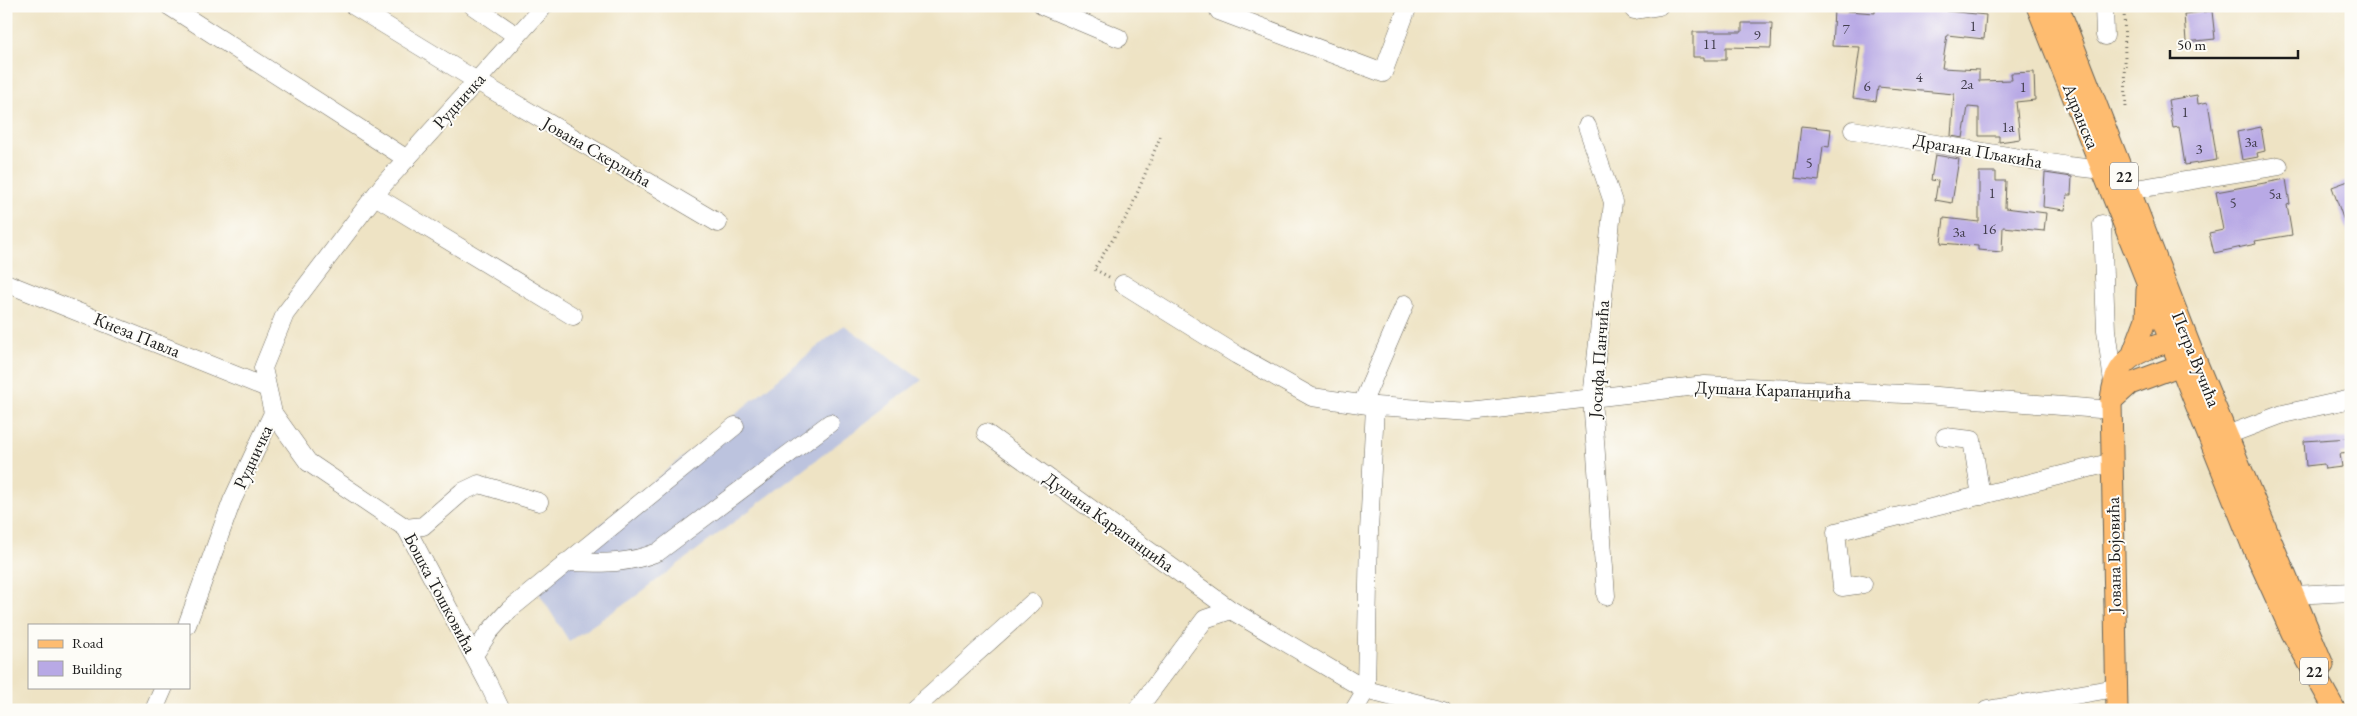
<svg xmlns="http://www.w3.org/2000/svg" width="2357" height="716" font-family="'EB Garamond',serif">
  <style>
    .industrial { fill: #bcc3de }
    .building { fill: #b8a9e5 }
    .lines { fill: none; stroke-linecap: round; stroke-linejoin: round }
    .minor-casing { stroke: #666257; stroke-width: 19 }
    .major-casing { stroke: #666257; stroke-width: 23 }
    .path { stroke: #666257; stroke-width: 3; stroke-dasharray: 1 4; stroke-linecap: butt }
    .minor { stroke: #fff; stroke-width: 18 }
    .major { stroke: #febc70; stroke-width: 21 }
    .labels { text-anchor: middle; stroke-width: 4; stroke-linejoin: round; paint-order: stroke }
    .number-label { font-size: 15px; fill: #433f4e }
    .shield { fill: #fdfcf7; stroke: #605f5e; stroke-width: 1 }
    .shield-label { font-size: 16px; font-weight: bold; fill: #1c1c1c }
    .street-label { font-size: 18px; fill: #1c1c1c; stroke: #fdfcf7 }
  </style>
  <rect width="100%" height="100%" fill="#fdfcf7"/>
  <filter id="ink" filterUnits="userSpaceOnUse"><feTurbulence type="fractalNoise" baseFrequency=".02" numOctaves="2"/><feDisplacementMap in="SourceGraphic" scale="10" xChannelSelector="R" yChannelSelector="G"/><feConvolveMatrix kernelMatrix="1 2 1 2 8 2 1 2 1" color-interpolation-filters="sRGB"/></filter>
  <filter id="wash" filterUnits="userSpaceOnUse"><feTurbulence type="fractalNoise" baseFrequency=".0096" numOctaves="4" result="noise"/><feDisplacementMap in="SourceGraphic" scale="20" xChannelSelector="R" yChannelSelector="G"/><feGaussianBlur stdDeviation="1.12" result="paint"/><feColorMatrix in="noise" values="0 0 0 0 0 0 0 0 0 0 0 0 0 0 0 0 0 1.4 0 .05"/><feComposite in="paint" operator="in"/></filter>
  <g filter="url(#wash)">
    <rect width="100%" height="100%" fill="#eee3c4"/>
    <path class="industrial" d="M 844,325 L 922,380 L 632,599 L 569,641 L 530,579 L 569,550 Z"/>
    <g id="blocks">
      <g class="building">
        <path d="M 1875,6 L 1947,6 L 1947,11 L 1986,15 L 1984,39 L 1947,35 L 1942,68 L 1979,70 L 1979,81 L 2012,80 L 2011,73 L 2034,72 L 2035,100 L 2016,102 L 2020,139 L 1999,142 L 1999,136 L 1979,136 L 1979,108 L 1968,107 L 1963,138 L 1951,136 L 1954,94 L 1878,87 L 1876,101 L 1853,98 L 1860,47 L 1832,46 L 1834,10 L 1875,13 Z"/>
        <path d="M 2212,11 L 2215,39 L 2186,42 L 2184,14 Z"/>
        <path d="M 1742,23 L 1772,23 L 1771,48 L 1726,47 L 1726,60 L 1704,60 L 1704,57 L 1693,57 L 1693,32 L 1742,32 Z"/>
        <path d="M 2197,95 L 2198,104 L 2208,102 L 2217,160 L 2185,165 L 2179,127 L 2173,128 L 2168,100 Z"/>
        <path d="M 1801,126 L 1831,129 L 1829,147 L 1823,146 L 1819,181 L 1795,178 Z"/>
        <path d="M 2261,127 L 2265,151 L 2257,153 L 2258,157 L 2242,160 L 2237,132 Z"/>
        <path d="M 1935,155 L 1959,159 L 1952,203 L 1935,200 L 1938,181 L 1931,180 Z"/>
        <path d="M 1979,172 L 1996,172 L 1996,181 L 2006,181 L 2005,208 L 2046,213 L 2044,231 L 2003,227 L 2002,252 L 1978,250 L 1978,246 L 1941,243 L 1944,218 L 1979,222 Z"/>
        <path d="M 2045,173 L 2072,177 L 2071,195 L 2067,195 L 2065,210 L 2043,207 Z"/>
        <path d="M 2286,179 L 2290,204 L 2287,205 L 2292,235 L 2255,241 L 2256,244 L 2214,253 L 2209,233 L 2223,230 L 2216,192 Z"/>
        <path d="M 2351,180 L 2351,234 L 2349,235 L 2332,187 Z"/>
        <path d="M 2350,438 L 2351,453 L 2340,454 L 2342,467 L 2325,469 L 2324,464 L 2306,466 L 2304,441 Z"/>
      </g>
    </g>
  </g>
  <g filter="url(#ink)">
    <use href="#blocks" fill-opacity="0" stroke="#666257" stroke-width="1"/>
    <g class="lines">
      <g class="minor-casing">
        <g id="minor">
          <path d="M 169,6 L 407,159"/>
          <path d="M 354,6 L 477,81 L 718,223"/>
          <path d="M 473,6 L 517,36"/>
          <path d="M 1043,6 L 1119,38"/>
          <path d="M 2104,6 L 2105,36"/>
          <path d="M 1634,10 L 1659,6"/>
          <path d="M 1219,11 L 1383,73 L 1408,6"/>
          <path d="M 1587,126 L 1613,202 L 1592,398 L 1606,596"/>
          <path d="M 1853,130 L 2068,166 L 2103,170"/>
          <path d="M 2130,190 L 2279,166"/>
          <path d="M 375,196 L 573,316"/>
          <path d="M 2102,224 L 2106,330 L 2113,382"/>
          <path d="M 6,283 L 267,388"/>
          <path d="M 1123,284 L 1237,355 L 1312,397 L 1375,406"/>
          <path d="M 1362,404 L 1405,304"/>
          <path d="M 273,413 L 308,462 L 406,528 L 488,683 L 501,710"/>
          <path d="M 986,433 L 1231,610"/>
          <path d="M 2227,435 L 2283,414 L 2351,399"/>
          <path d="M 1945,437 L 1972,440 L 1981,496"/>
          <path d="M 406,528 L 423,526 L 462,492 L 479,484 L 539,502"/>
          <path d="M 566,562 C 601,563 625,565 658,552 L 830,423"/>
          <path d="M 1863,584 L 1842,587 L 1836,532 L 2113,462"/>
          <path d="M 2294,595 L 2351,592"/>
          <path d="M 187,625 L 232,501 L 273,413 L 263,368 L 285,314 L 383,185 L 544,6"/>
          <path d="M 474,655 L 489,632 L 509,610 L 735,426"/>
          <path d="M 154,710 L 164,687"/>
          <path d="M 913,710 L 1032,603"/>
          <path d="M 1137,710 L 1205,619 L 1231,610 L 1366,690 L 1369,532 L 1375,406 L 1470,412 L 1705,385 L 1925,395 L 2112,410"/>
          <path d="M 1354,710 L 1366,690 L 1443,710"/>
          <path d="M 1987,710 L 2116,688"/>
        </g>
      </g>
      <g class="major-casing">
        <g id="major">
          <path d="M 2037,6 L 2252,545 L 2292,633 L 2335,710"/>
          <path d="M 2058,6 L 2193,354 L 2323,665"/>
          <path d="M 2132,356 L 2146,319 L 2147,289"/>
          <path d="M 2111,401 L 2130,384 L 2181,365 L 2189,361 L 2192,356"/>
          <path d="M 2117,710 L 2111,401 C 2114,366 2127,356 2158,345 C 2167,343 2177,340 2186,344"/>
        </g>
      </g>
      <g class="path">
        <path d="M 2124,6 L 2126,109"/>
        <path d="M 1109,277 L 1094,269 L 1129,213 L 1161,135"/>
      </g>
      <use href="#minor" class="minor"/>
      <use href="#major" class="major"/>
    </g>
  </g>
  <g class="labels">
    <g class="number-label">
      <text x="1973" y="31">1</text>
      <text x="1846" y="34">7</text>
      <text x="1757" y="40">9</text>
      <text x="1710" y="49">11</text>
      <text x="1919" y="82">4</text>
      <text x="1967" y="89">2a</text>
      <text x="1867" y="91">6</text>
      <text x="2023" y="92">1</text>
      <text x="2185" y="117">1</text>
      <text x="2008" y="132">1a</text>
      <text x="2251" y="147">3a</text>
      <text x="2199" y="154">3</text>
      <text x="1809" y="168">5</text>
      <text x="1992" y="198">1</text>
      <text x="2275" y="199">5a</text>
      <text x="2233" y="208">5</text>
      <text x="1989" y="234">16</text>
      <text x="1959" y="237">3a</text>
    </g>
    <g class="shield">
      <rect x="2110" y="162.5" width="28" height="27" rx="4"/>
      <rect x="2300" y="657.5" width="28" height="27" rx="4"/>
    </g>
    <g class="shield-label">
      <text x="2124" y="182">22</text>
      <text x="2314" y="677">22</text>
    </g>
    <g class="street-label">
      <text transform="translate(459 101) rotate(-48)" y="6">Рудничка</text>
      <text transform="translate(2081 116) rotate(68)" y="6">Адранска</text>
      <text transform="translate(1978 151) rotate(10)" y="6">Драгана Пљакића</text>
      <text transform="translate(597 152) rotate(30)" y="6">Јована Скерлића</text>
      <text transform="translate(137 335) rotate(22)" y="6">Кнеза Павла</text>
      <text transform="translate(1599 359) rotate(-86)" y="6">Јосифа Панчића</text>
      <text transform="translate(2196 359) rotate(68)" y="6">Петра Вучића</text>
      <text transform="translate(1773 390) rotate(2)" y="6">Душана Карапанџића</text>
      <text transform="translate(253 457) rotate(-65)" y="6">Рудничка</text>
      <text transform="translate(1109 522) rotate(36)" y="6">Душана Карапанџића</text>
      <text transform="translate(2114 555) rotate(-91)" y="6">Јована Бојовића</text>
      <text transform="translate(440 593) rotate(62)" y="6">Бошка Тошковића</text>
    </g>
  </g>
  <rect width="2357" height="716" fill="none" stroke="#fdfcf7" stroke-width="25"/>
  <rect x="28" y="624" width="162" height="65" fill="#fdfcf7" stroke="#a3a29f"/>
  <rect x="38" y="640" width="25" height="8" fill="#febc70" stroke="#a3a29f"/>
  <text x="72" y="648" font-size="15" fill="#1c1c1c">Road</text>
  <rect x="38" y="661" width="25" height="15" fill="#b8a9e5" stroke="#a3a29f"/>
  <text x="72" y="674" font-size="15" fill="#1c1c1c">Building</text>
  <path d="M2170 50v8h128v-8" fill="none" stroke="#1c1c1c" stroke-width="2.5"/>
  <text x="2177" y="50" font-size="15" fill="#1c1c1c" stroke="#fdfcf7" stroke-width="4" paint-order="stroke">50 m</text>
</svg>
